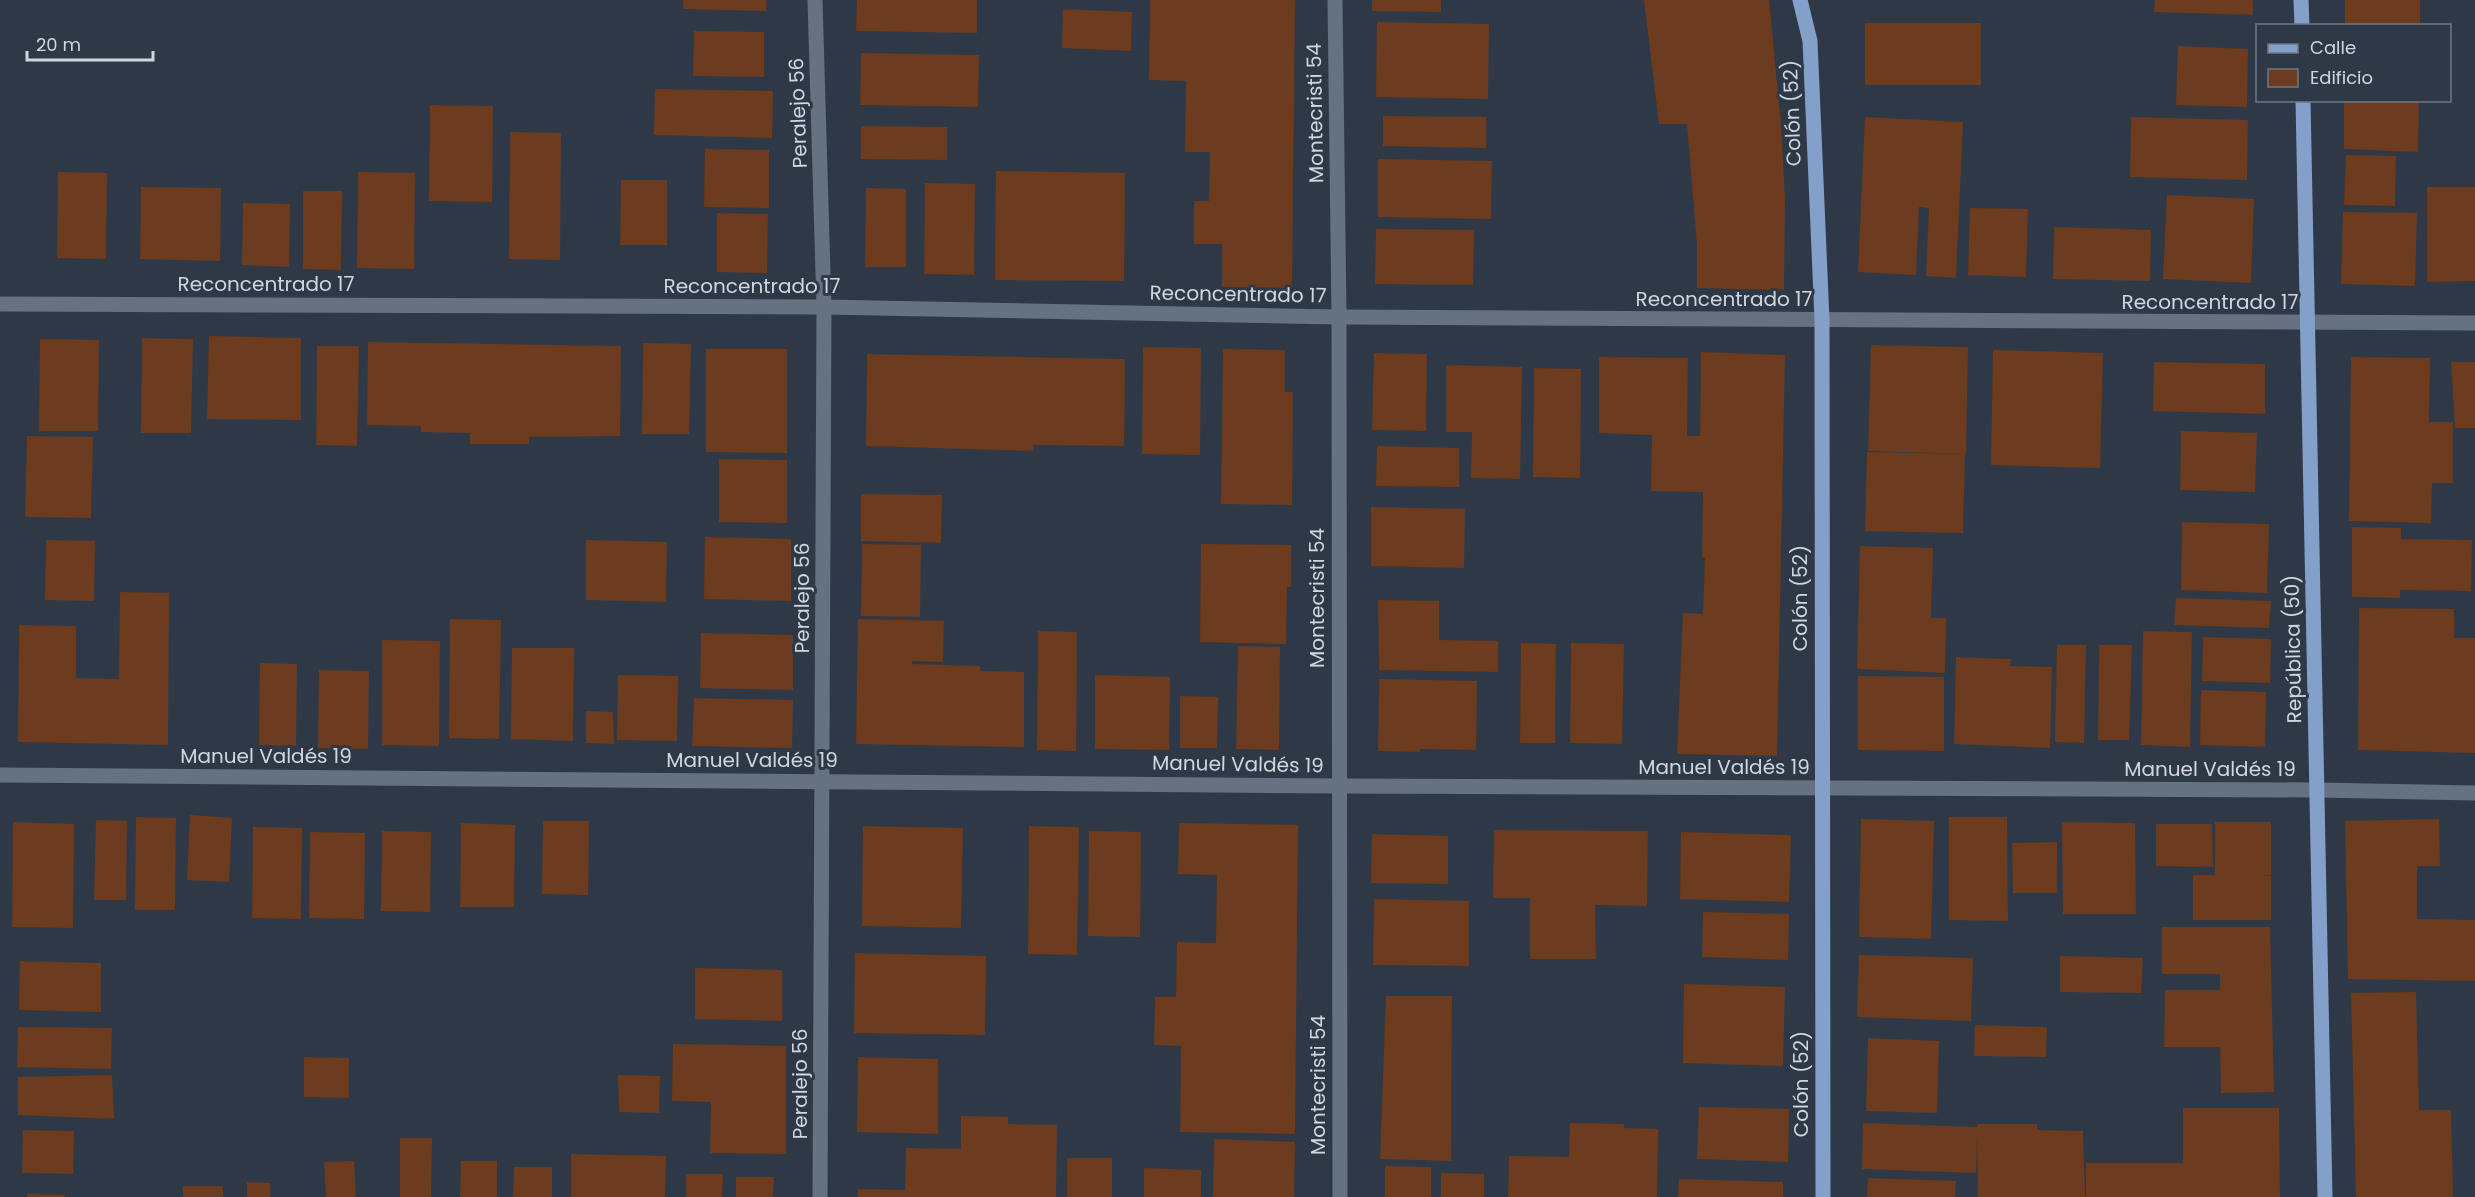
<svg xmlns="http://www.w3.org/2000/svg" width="2475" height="1197" font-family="Poppins,sans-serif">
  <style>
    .building { fill: #6d3b1d }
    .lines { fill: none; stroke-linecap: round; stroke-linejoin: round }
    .minor { stroke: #667181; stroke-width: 15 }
    .major { stroke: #83a0cb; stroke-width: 15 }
    .labels { text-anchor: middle; stroke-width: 6; stroke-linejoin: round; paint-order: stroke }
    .street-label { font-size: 20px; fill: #d0d6df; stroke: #2f3846 }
  </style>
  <rect width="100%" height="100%" fill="#2f3846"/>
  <g class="building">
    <path d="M 683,0 L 766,0 L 766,11 L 683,9 Z"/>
    <path d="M 857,0 L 977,0 L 977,33 L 856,31 Z"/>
    <path d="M 1150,0 L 1295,0 L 1292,288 L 1222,287 L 1222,244 L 1194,244 L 1194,201 L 1209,201 L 1210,152 L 1185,152 L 1186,81 L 1149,80 Z"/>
    <path d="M 1372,0 L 1441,0 L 1441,12 L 1372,11 Z"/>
    <path d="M 1644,0 L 1769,0 L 1781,124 L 1785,199 L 1784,290 L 1697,288 L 1697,244 L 1687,124 L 1659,124 Z"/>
    <path d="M 2155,0 L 2253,0 L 2253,15 L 2154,12 Z"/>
    <rect x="2345" y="0" width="75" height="26"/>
    <path d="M 1063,9 L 1132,12 L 1131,51 L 1062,48 Z"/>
    <path d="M 1377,22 L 1489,24 L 1488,99 L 1376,97 Z"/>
    <rect x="1865" y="23" width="116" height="62"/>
    <path d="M 694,31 L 764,32 L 764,77 L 693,76 Z"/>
    <path d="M 2178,46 L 2248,49 L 2247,107 L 2176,105 Z"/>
    <path d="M 861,53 L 979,55 L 978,107 L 860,105 Z"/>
    <path d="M 655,89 L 773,91 L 772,138 L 654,135 Z"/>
    <path d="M 2344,100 L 2419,100 L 2418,152 L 2344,149 Z"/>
    <path d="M 430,105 L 493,106 L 492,202 L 429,201 Z"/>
    <path d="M 1383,116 L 1486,117 L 1486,148 L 1383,146 Z"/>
    <path d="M 1865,117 L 1963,122 L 1956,278 L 1926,276 L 1929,208 L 1919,207 L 1916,275 L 1858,272 Z"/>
    <path d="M 2131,117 L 2248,120 L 2247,180 L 2130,177 Z"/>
    <path d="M 861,126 L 947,127 L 947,160 L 861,159 Z"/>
    <path d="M 510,132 L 561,133 L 560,260 L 509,259 Z"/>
    <path d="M 705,149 L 769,150 L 769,208 L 704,207 Z"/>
    <path d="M 2346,155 L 2396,156 L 2395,206 L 2344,205 Z"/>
    <path d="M 1378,159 L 1492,161 L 1491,219 L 1378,217 Z"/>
    <path d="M 996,171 L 1125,173 L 1124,281 L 995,280 Z"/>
    <path d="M 58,172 L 107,173 L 106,259 L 57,258 Z"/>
    <path d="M 358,172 L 415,173 L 414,269 L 357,268 Z"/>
    <path d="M 621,180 L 667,180 L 667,245 L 620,245 Z"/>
    <path d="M 925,183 L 975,184 L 974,275 L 924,274 Z"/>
    <path d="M 141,187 L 221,188 L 220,261 L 140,259 Z"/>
    <path d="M 2427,187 L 2475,187 L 2475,281 L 2427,282 Z"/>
    <path d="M 866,188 L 906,189 L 906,267 L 865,267 Z"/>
    <path d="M 303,191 L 342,191 L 341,270 L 303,269 Z"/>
    <path d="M 2167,195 L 2254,199 L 2251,283 L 2163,279 Z"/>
    <path d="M 243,203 L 290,204 L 289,267 L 242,265 Z"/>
    <path d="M 1970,208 L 2028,209 L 2026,277 L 1968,275 Z"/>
    <path d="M 2343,212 L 2417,213 L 2415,286 L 2341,284 Z"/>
    <path d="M 717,213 L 768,214 L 767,273 L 717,272 Z"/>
    <path d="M 2054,227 L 2151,230 L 2150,281 L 2053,279 Z"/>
    <path d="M 1376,229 L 1474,230 L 1473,285 L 1375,284 Z"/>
    <path d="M 209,336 L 301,338 L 301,420 L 207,419 Z"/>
    <path d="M 142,338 L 193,339 L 191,433 L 141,433 Z"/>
    <path d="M 40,339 L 99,340 L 98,431 L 39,431 Z"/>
    <path d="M 368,342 L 621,346 L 620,436 L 529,437 L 529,444 L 470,444 L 470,433 L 421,432 L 421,426 L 367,425 Z"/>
    <path d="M 643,343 L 691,344 L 689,434 L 642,434 Z"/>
    <path d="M 1871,345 L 1968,347 L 1966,454 L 1868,451 Z"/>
    <path d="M 317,346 L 359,346 L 357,446 L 316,445 Z"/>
    <path d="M 1143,347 L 1201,348 L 1200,455 L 1142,454 Z"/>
    <path d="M 706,349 L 787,349 L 787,453 L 706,452 Z"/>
    <path d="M 1223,349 L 1285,350 L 1285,392 L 1293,392 L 1292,505 L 1221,504 Z"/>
    <path d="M 1993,350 L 2103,353 L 2100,468 L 1991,465 Z"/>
    <path d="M 1701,352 L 1785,355 L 1777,756 L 1677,754 L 1683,613 L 1703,614 L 1705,558 L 1702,557 L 1703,492 L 1651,491 L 1652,435 L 1599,433 L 1599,357 L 1688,358 L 1687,436 L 1700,436 Z"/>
    <path d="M 1374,353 L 1427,354 L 1426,431 L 1372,430 Z"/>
    <path d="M 867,354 L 1125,359 L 1124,446 L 1033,445 L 1033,451 L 866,446 Z"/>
    <path d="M 2351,357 L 2430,358 L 2429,422 L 2453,422 L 2453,483 L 2432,483 L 2431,523 L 2349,521 Z"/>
    <path d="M 2154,362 L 2265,364 L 2265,414 L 2153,411 Z"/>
    <path d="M 2451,362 L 2475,362 L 2475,428 L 2455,428 Z"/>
    <path d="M 1446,365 L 1522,367 L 1520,479 L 1471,478 L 1472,432 L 1446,432 Z"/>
    <path d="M 1534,368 L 1581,369 L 1580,478 L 1533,477 Z"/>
    <path d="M 2181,431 L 2257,433 L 2255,492 L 2180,490 Z"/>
    <path d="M 27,436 L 93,437 L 91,518 L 25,517 Z"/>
    <path d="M 1377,446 L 1459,448 L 1459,487 L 1376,486 Z"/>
    <path d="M 1867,452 L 1965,454 L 1963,533 L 1865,531 Z"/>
    <path d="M 719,459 L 787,460 L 787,523 L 719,522 Z"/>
    <path d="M 861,494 L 942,495 L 941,543 L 861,541 Z"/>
    <path d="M 1371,507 L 1465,509 L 1464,568 L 1371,566 Z"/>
    <path d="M 2182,522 L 2269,524 L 2267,593 L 2181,590 Z"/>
    <path d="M 2352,527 L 2401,528 L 2401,539 L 2472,540 L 2471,591 L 2400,590 L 2400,598 L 2352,597 Z"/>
    <path d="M 705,537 L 791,539 L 791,601 L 704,599 Z"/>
    <path d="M 46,540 L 95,541 L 94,601 L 45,600 Z"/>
    <path d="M 586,540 L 667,542 L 666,602 L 586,600 Z"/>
    <path d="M 862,544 L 921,545 L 920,617 L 861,616 Z"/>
    <path d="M 1201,544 L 1291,545 L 1291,587 L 1287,587 L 1286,644 L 1200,642 Z"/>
    <path d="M 1860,546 L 1933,548 L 1931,618 L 1946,618 L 1945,673 L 1857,669 Z"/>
    <path d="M 120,592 L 169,593 L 168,745 L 18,742 L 19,625 L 76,626 L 76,678 L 119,679 Z"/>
    <path d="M 2176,598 L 2271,601 L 2269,628 L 2174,625 Z"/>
    <path d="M 1378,600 L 1439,601 L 1439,640 L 1498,641 L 1498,672 L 1379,670 Z"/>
    <path d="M 2359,608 L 2454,609 L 2454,638 L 2475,638 L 2475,753 L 2358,750 Z"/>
    <path d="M 450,619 L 501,620 L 499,739 L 449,738 Z"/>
    <path d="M 858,619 L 944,621 L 943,662 L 912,661 L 912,664 L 980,666 L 980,671 L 1024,672 L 1024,747 L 856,744 Z"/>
    <path d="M 1038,631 L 1077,632 L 1076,751 L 1037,750 Z"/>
    <path d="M 2143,631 L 2192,632 L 2190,747 L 2141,745 Z"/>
    <path d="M 701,633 L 793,635 L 793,690 L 700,688 Z"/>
    <path d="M 2203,637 L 2271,639 L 2270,683 L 2202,681 Z"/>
    <path d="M 382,640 L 440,641 L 439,746 L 382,745 Z"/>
    <path d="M 1521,643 L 1556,644 L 1555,743 L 1520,743 Z"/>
    <path d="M 1571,643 L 1624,644 L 1622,744 L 1570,743 Z"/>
    <path d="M 2057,645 L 2086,645 L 2084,743 L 2055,742 Z"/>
    <path d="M 2099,645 L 2132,645 L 2129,740 L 2098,740 Z"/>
    <path d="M 1238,646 L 1280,647 L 1279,750 L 1236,749 Z"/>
    <path d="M 512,648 L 574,648 L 573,741 L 511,739 Z"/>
    <path d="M 1956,657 L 2011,659 L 2010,666 L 2052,667 L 2050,748 L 1954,744 Z"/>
    <path d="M 260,663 L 297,664 L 296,746 L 259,745 Z"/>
    <path d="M 319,670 L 369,671 L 368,749 L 318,748 Z"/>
    <path d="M 618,675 L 678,676 L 677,741 L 617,740 Z"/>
    <path d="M 1095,675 L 1170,677 L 1169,750 L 1095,749 Z"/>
    <path d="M 1858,676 L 1944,677 L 1944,751 L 1858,750 Z"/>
    <path d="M 1379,679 L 1477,681 L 1476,750 L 1420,749 L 1420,752 L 1378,751 Z"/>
    <path d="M 2201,690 L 2266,692 L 2265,747 L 2200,745 Z"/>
    <path d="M 1180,696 L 1218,697 L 1217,748 L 1180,748 Z"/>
    <path d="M 694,698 L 793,700 L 792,748 L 692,746 Z"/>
    <path d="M 586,711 L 613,712 L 614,744 L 586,743 Z"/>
    <path d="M 190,815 L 232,818 L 229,882 L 187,880 Z"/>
    <path d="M 136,817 L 176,818 L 175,910 L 135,910 Z"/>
    <path d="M 1949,817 L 2007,817 L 2008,921 L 1949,920 Z"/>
    <path d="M 1861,819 L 1934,821 L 1931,939 L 1859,937 Z"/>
    <path d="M 2439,819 L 2440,866 L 2417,866 L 2417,919 L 2475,920 L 2475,981 L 2348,979 L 2345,821 Z"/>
    <path d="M 96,820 L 127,821 L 126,900 L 94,900 Z"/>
    <path d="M 543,821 L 589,821 L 588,895 L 542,894 Z"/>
    <path d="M 13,822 L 74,824 L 73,928 L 12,927 Z"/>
    <path d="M 2062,822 L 2135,823 L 2136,914 L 2063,914 Z"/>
    <path d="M 2215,822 L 2271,822 L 2271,875 L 2259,876 L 2271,876 L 2271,920 L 2193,920 L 2193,875 L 2215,875 Z"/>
    <path d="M 461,823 L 515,825 L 514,907 L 460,907 Z"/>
    <path d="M 1179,823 L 1298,825 L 1295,1134 L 1180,1132 L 1181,1046 L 1154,1045 L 1155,997 L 1176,997 L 1177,942 L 1216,943 L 1217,875 L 1178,874 Z"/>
    <path d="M 2156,824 L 2212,824 L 2213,867 L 2156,866 Z"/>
    <path d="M 863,826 L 963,828 L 961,928 L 862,926 Z"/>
    <path d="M 1029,826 L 1079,827 L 1077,955 L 1028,954 Z"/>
    <path d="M 253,827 L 302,828 L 301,919 L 252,918 Z"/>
    <path d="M 1494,830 L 1648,831 L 1647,906 L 1595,905 L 1596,959 L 1530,959 L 1530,898 L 1493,898 Z"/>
    <path d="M 382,831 L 431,832 L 430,912 L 381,911 Z"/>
    <path d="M 1089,831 L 1141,832 L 1140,937 L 1088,936 Z"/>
    <path d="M 310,832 L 365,833 L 364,919 L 309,918 Z"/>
    <path d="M 1681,832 L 1791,835 L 1789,902 L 1680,899 Z"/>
    <path d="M 1372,834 L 1448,836 L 1448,884 L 1371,883 Z"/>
    <path d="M 2057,842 L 2057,893 L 2013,893 L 2012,843 Z"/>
    <path d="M 1374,899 L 1469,901 L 1469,966 L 1373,965 Z"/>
    <path d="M 1703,912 L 1789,914 L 1788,960 L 1702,957 Z"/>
    <path d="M 2162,927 L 2270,927 L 2274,1092 L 2221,1093 L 2220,1047 L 2164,1047 L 2165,990 L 2220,990 L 2220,974 L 2162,974 Z"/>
    <path d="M 855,953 L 986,956 L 985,1035 L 854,1033 Z"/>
    <path d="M 1859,955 L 1973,958 L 1971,1021 L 1857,1017 Z"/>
    <path d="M 2060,956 L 2143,958 L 2141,993 L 2060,992 Z"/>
    <path d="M 20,961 L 101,963 L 101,1012 L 19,1010 Z"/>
    <path d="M 695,968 L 782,970 L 782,1021 L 695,1019 Z"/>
    <path d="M 1684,984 L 1785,987 L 1783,1066 L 1683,1063 Z"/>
    <path d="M 2416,992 L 2419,1110 L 2451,1110 L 2453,1197 L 2356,1197 L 2351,993 Z"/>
    <path d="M 1386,996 L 1452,996 L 1451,1161 L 1380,1159 Z"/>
    <path d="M 1975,1025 L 2047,1027 L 2046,1057 L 1974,1056 Z"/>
    <path d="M 18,1027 L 112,1028 L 111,1069 L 17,1067 Z"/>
    <path d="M 1868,1038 L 1939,1041 L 1937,1113 L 1866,1111 Z"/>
    <path d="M 673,1044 L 786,1046 L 786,1154 L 710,1153 L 711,1102 L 672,1101 Z"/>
    <path d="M 304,1057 L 349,1058 L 349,1098 L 304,1097 Z"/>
    <path d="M 858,1057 L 938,1059 L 938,1134 L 857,1132 Z"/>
    <path d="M 112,1075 L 114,1119 L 18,1115 L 18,1077 Z"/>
    <path d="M 618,1075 L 660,1076 L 659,1113 L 619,1112 Z"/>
    <path d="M 1699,1107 L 1789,1109 L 1788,1162 L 1697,1159 Z"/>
    <path d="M 2183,1108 L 2279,1108 L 2280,1197 L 2086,1197 L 2086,1163 L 2183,1163 Z"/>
    <path d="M 961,1116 L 1008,1117 L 1008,1124 L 1057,1125 L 1056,1197 L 858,1197 L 858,1189 L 905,1190 L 906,1148 L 961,1149 Z"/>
    <path d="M 1570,1123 L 1624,1124 L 1624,1128 L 1658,1129 L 1657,1197 L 1508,1197 L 1509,1156 L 1569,1157 Z"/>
    <path d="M 1863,1123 L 1977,1127 L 1977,1124 L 2037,1124 L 2037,1130 L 2083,1131 L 2085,1197 L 1978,1197 L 1977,1137 L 1976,1173 L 1862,1169 Z"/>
    <path d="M 23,1130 L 74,1131 L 73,1174 L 22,1173 Z"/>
    <path d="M 400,1138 L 432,1138 L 431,1197 L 400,1197 Z"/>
    <path d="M 1214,1139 L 1295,1142 L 1294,1197 L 1213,1197 Z"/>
    <path d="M 571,1154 L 666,1156 L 665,1197 L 571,1197 Z"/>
    <rect x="1067" y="1158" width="45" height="39"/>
    <path d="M 354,1161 L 356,1197 L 326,1197 L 324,1162 Z"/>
    <path d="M 461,1161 L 497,1161 L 497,1197 L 460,1197 Z"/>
    <path d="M 1385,1166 L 1431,1167 L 1431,1197 L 1385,1197 Z"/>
    <path d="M 514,1167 L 552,1167 L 552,1197 L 513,1197 Z"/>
    <path d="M 1144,1168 L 1201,1170 L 1201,1197 L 1144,1197 Z"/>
    <path d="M 1441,1173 L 1484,1174 L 1484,1197 L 1441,1197 Z"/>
    <path d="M 686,1174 L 723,1174 L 722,1197 L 686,1197 Z"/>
    <path d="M 736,1177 L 774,1177 L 773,1197 L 736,1197 Z"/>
    <path d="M 1868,1178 L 1956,1181 L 1955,1197 L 1867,1197 Z"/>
    <path d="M 1679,1179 L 1783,1182 L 1783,1197 L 1678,1197 Z"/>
    <path d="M 247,1182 L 270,1183 L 270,1197 L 247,1197 Z"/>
    <rect x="183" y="1186" width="40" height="11"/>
    <path d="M 27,1194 L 65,1195 L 65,1197 L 27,1197 Z"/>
  </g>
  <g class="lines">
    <g class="minor">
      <path d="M 815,0 L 824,307 L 820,1197"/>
      <path d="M 1335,0 L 1339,317 L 1340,1197"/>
      <path d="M 0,304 L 824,307 L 1339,317 L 2475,323"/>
      <path d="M 0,775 L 1338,786 L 2317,790 L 2475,793"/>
    </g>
    <g class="major">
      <path d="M 1800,0 L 1810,41 L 1822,320 L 1823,1197"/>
      <path d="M 2301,0 L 2302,26"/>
      <path d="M 2303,100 L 2325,1197"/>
    </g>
  </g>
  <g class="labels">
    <g class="street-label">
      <text transform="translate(798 113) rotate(-92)" y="7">Peralejo 56</text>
      <text transform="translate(1315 113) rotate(-91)" y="7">Montecristi 54</text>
      <text transform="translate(1792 113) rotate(-92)" y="7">Colón (52)</text>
      <text x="266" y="291">Reconcentrado 17</text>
      <text x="752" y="293">Reconcentrado 17</text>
      <text transform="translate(1238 294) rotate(1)" y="7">Reconcentrado 17</text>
      <text x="1724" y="306">Reconcentrado 17</text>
      <text x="2210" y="309">Reconcentrado 17</text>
      <text transform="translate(802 598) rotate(-90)" y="7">Peralejo 56</text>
      <text transform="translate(1317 598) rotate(-90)" y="7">Montecristi 54</text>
      <text transform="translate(1800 598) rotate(-90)" y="7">Colón (52)</text>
      <text transform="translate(2293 649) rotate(-91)" y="7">República (50)</text>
      <text x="266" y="763">Manuel Valdés 19</text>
      <text x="752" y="767">Manuel Valdés 19</text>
      <text transform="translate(1238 764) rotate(1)" y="7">Manuel Valdés 19</text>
      <text x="1724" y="774">Manuel Valdés 19</text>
      <text x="2210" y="776">Manuel Valdés 19</text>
      <text transform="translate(800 1084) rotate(-90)" y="7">Peralejo 56</text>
      <text transform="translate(1801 1084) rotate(-90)" y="7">Colón (52)</text>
      <text transform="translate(1318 1085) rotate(-90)" y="7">Montecristi 54</text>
    </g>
  </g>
  <rect x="2256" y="24" width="195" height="78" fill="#2f3846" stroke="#6f7783" stroke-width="1.5"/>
  <rect x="2268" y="44" width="30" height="9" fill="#83a0cb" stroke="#6f7783" stroke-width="1.5"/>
  <text x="2310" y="54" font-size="18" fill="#d0d6df">Calle</text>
  <rect x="2268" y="69" width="30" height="18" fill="#6d3b1d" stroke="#6f7783" stroke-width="1.5"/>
  <text x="2310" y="84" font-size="18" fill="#d0d6df">Edificio</text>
  <path d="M27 51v9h126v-9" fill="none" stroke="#d0d6df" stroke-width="3"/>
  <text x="36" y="51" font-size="18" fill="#d0d6df" stroke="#2f3846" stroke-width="4.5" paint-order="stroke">20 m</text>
</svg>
